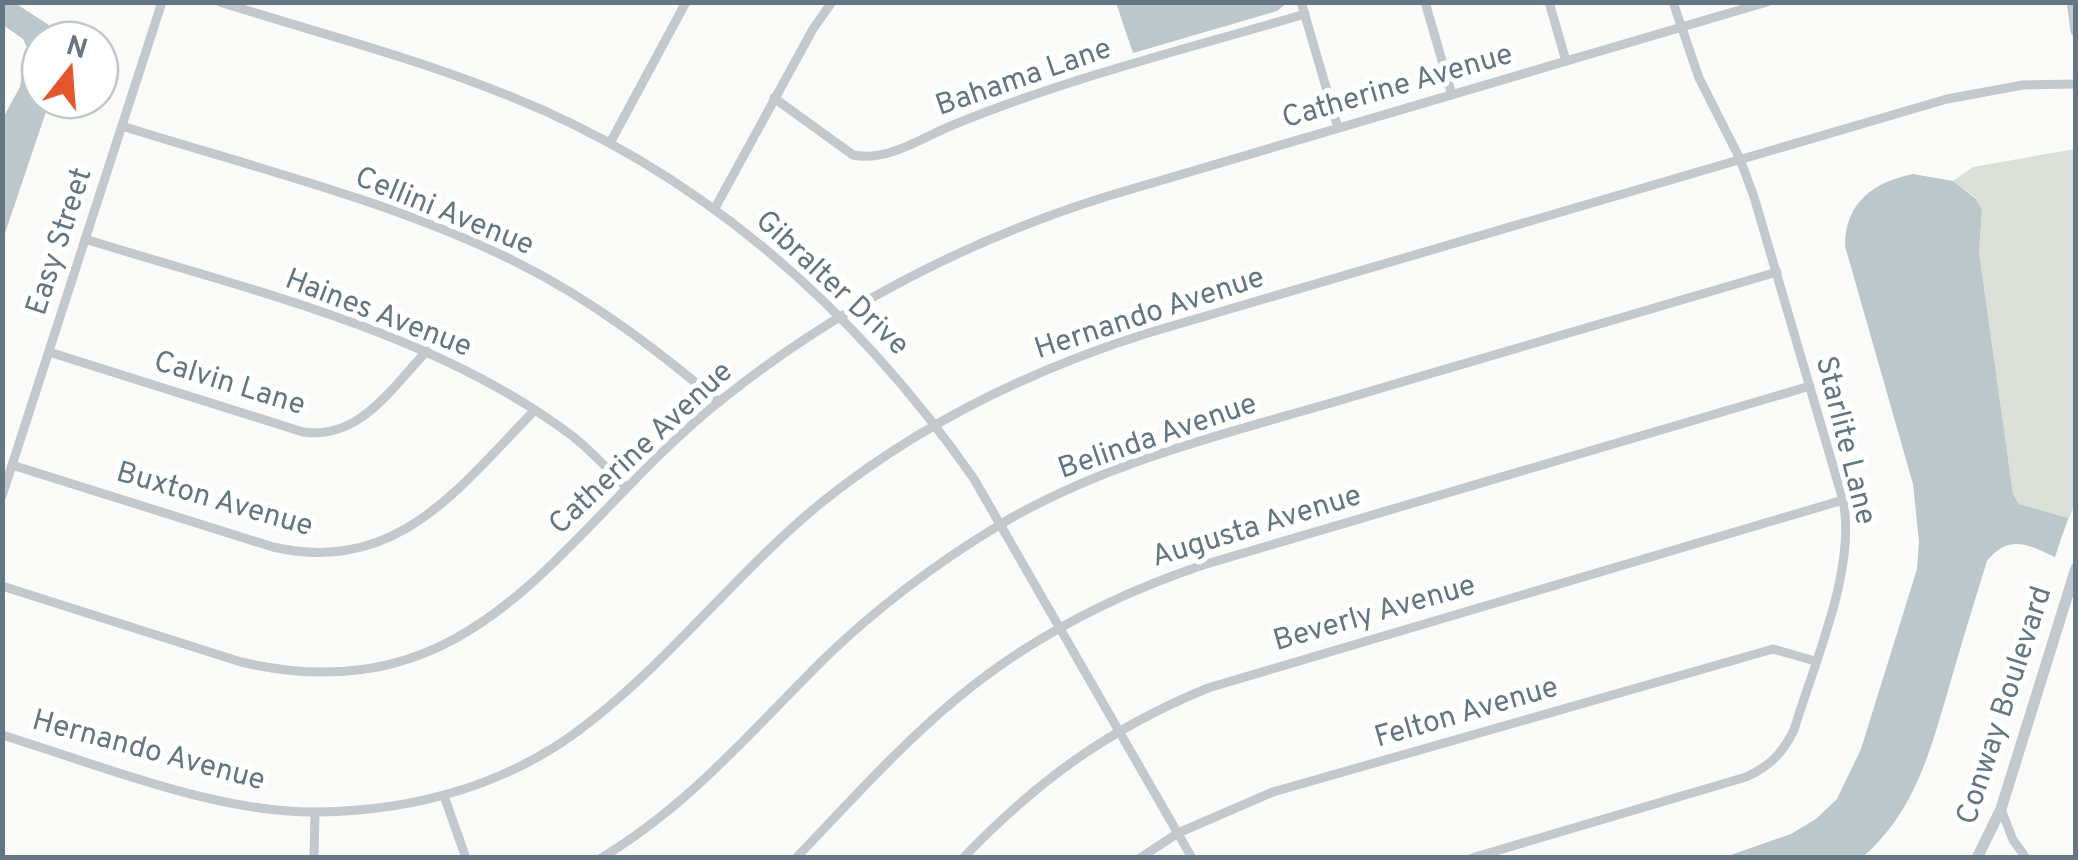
<svg xmlns="http://www.w3.org/2000/svg" width="2078" height="860" font-family="Overpass,sans-serif">
  <style>
    .green { fill: #dadfd7 }
    .water { fill: #bbc7cb }
    .lines { fill: none; stroke-linecap: round; stroke-linejoin: round }
    .minor { stroke: #c3c8cc; stroke-width: 9 }
    .tertiary { stroke: #c3c8cc; stroke-width: 11 }
    .labels { text-anchor: middle; stroke-width: 10; stroke-linejoin: round; paint-order: stroke }
    .street-label { font-size: 30px; fill: #657683; stroke: #fff }
  </style>
  <rect width="100%" height="100%" fill="#fafaf8"/>
  <path class="green" d="M 2075,149 L 2076,500 L 2062,536 L 2067,518 L 2019,504 L 2013,494 L 1979,252 L 1982,211 L 1976,198 L 1953,181 L 1973,167 Z"/>
  <g class="water">
    <path d="M 3,2 L 15,3 L 72,40 L 40,40 L 40,100 L 50,100 L 3,239 L 3,118 L 20,87 L 24,61 L 30,54 L 23,39 L 3,25 Z"/>
    <path d="M 1116,3 L 1116,2 L 1287,3 L 1277,11 L 1133,53 Z"/>
    <path d="M 1913,174 L 1953,181 L 1976,199 L 1982,210 L 1979,252 L 2013,494 L 2019,504 L 2068,518 L 2055,557 C 2028,544 2008,534 1987,561 C 1974,603 1961,645 1949,687 C 1930,752 1915,811 1863,857 L 1725,857 L 1791,834 L 1816,819 L 1837,799 L 1861,749 L 1917,569 L 1919,541 L 1913,484 L 1845,246 C 1845,203 1873,182 1913,174 Z"/>
  </g>
  <g class="lines">
    <g class="minor">
      <path d="M 220,2 C 311,31 405,55 494,90 C 694,166 853,305 974,479 L 1192,858"/>
      <path d="M 1301,2 L 1338,128"/>
      <path d="M 1425,2 L 1452,95"/>
      <path d="M 1549,2 L 1566,61"/>
      <path d="M 774,98 L 853,155 C 888,162 921,138 953,125 C 1067,78 1187,49 1305,14"/>
      <path d="M 122,126 C 252,167 396,202 518,263 C 592,300 656,349 719,402"/>
      <path d="M 610,143 L 686,2"/>
      <path d="M 715,208 L 813,29 L 832,2"/>
      <path d="M 85,239 C 248,290 433,331 571,435 C 591,450 608,470 626,487"/>
      <path d="M 49,352 L 303,432 C 360,440 391,388 427,351"/>
      <path d="M 12,465 L 273,547 C 398,575 457,489 535,410"/>
      <path d="M 2,496 L 162,2"/>
      <path d="M 2,586 L 241,662 C 483,718 561,528 720,401 C 836,308 967,240 1108,196 L 1767,2"/>
      <path d="M 2,735 C 100,765 215,813 317,812 C 416,811 513,784 591,721 C 674,656 739,570 821,503 C 918,425 1030,370 1148,333 L 1947,99 L 2023,85 L 2076,84"/>
      <path d="M 444,796 L 466,858"/>
      <path d="M 2001,809 L 2013,840 L 2026,858"/>
      <path d="M 314,858 L 315,812"/>
      <path d="M 601,858 C 690,805 754,728 826,657 C 879,606 938,562 1001,524 C 1105,462 1225,434 1341,400 C 1486,357 1631,315 1777,272"/>
      <path d="M 796,858 C 849,803 901,744 960,696 C 1033,636 1114,595 1203,565 L 1810,386"/>
      <path d="M 963,858 C 1037,781 1108,729 1208,688 L 1843,500"/>
      <path d="M 1140,858 L 1178,833 L 1273,792 L 1773,649 L 1815,661"/>
      <path d="M 1472,858 L 1746,777 C 1770,766 1782,754 1794,730 C 1814,663 1857,568 1843,500 L 1754,197 L 1740,159 L 1699,78 L 1673,2"/>
    </g>
    <g class="tertiary">
      <path d="M 2072,2 L 2076,31"/>
      <path d="M 1977,858 L 2001,809 L 2076,568"/>
    </g>
  </g>
  <g class="labels">
    <g class="street-label">
      <text transform="translate(1023 76) rotate(-19)" y="10">Bahama Lane</text>
      <text transform="translate(1397 85) rotate(-16)" y="10">Catherine Avenue</text>
      <text transform="translate(445 210) rotate(22)" y="10">Cellini Avenue</text>
      <text transform="translate(58 241) rotate(-72)" y="10">Easy Street</text>
      <text transform="translate(833 282) rotate(43)" y="10">Gibralter Drive</text>
      <text transform="translate(379 312) rotate(21)" y="10">Haines Avenue</text>
      <text transform="translate(1149 312) rotate(-18)" y="10">Hernando Avenue</text>
      <text transform="translate(230 382) rotate(17)" y="10">Calvin Lane</text>
      <text transform="translate(1157 435) rotate(-19)" y="10">Belinda Avenue</text>
      <text transform="translate(1847 440) rotate(76)" y="10">Starlite Lane</text>
      <text transform="translate(640 447) rotate(-43)" y="10">Catherine Avenue</text>
      <text transform="translate(215 498) rotate(16)" y="10">Buxton Avenue</text>
      <text transform="translate(1256 525) rotate(-17)" y="10">Augusta Avenue</text>
      <text transform="translate(1374 612) rotate(-16)" y="10">Beverly Avenue</text>
      <text transform="translate(2003 705) rotate(-72)" y="10">Conway Boulevard</text>
      <text transform="translate(1466 711) rotate(-16)" y="10">Felton Avenue</text>
      <text transform="translate(149 749) rotate(15)" y="10">Hernando Avenue</text>
    </g>
  </g>
  <rect width="2078" height="860" fill="none" stroke="#657683" stroke-width="10"/>
  <g transform="translate(70 70) rotate(17)"><circle r="48" fill="#ffffff" stroke="#c1c8cd" stroke-width="2.5"/>
  <path d="M0-8L18 38L0 25L-18 38Z" fill="#e4572e"/>
  <text y="-15" font-size="28" font-weight="bold" text-anchor="middle" fill="#657683">N</text>
  </g>
</svg>
